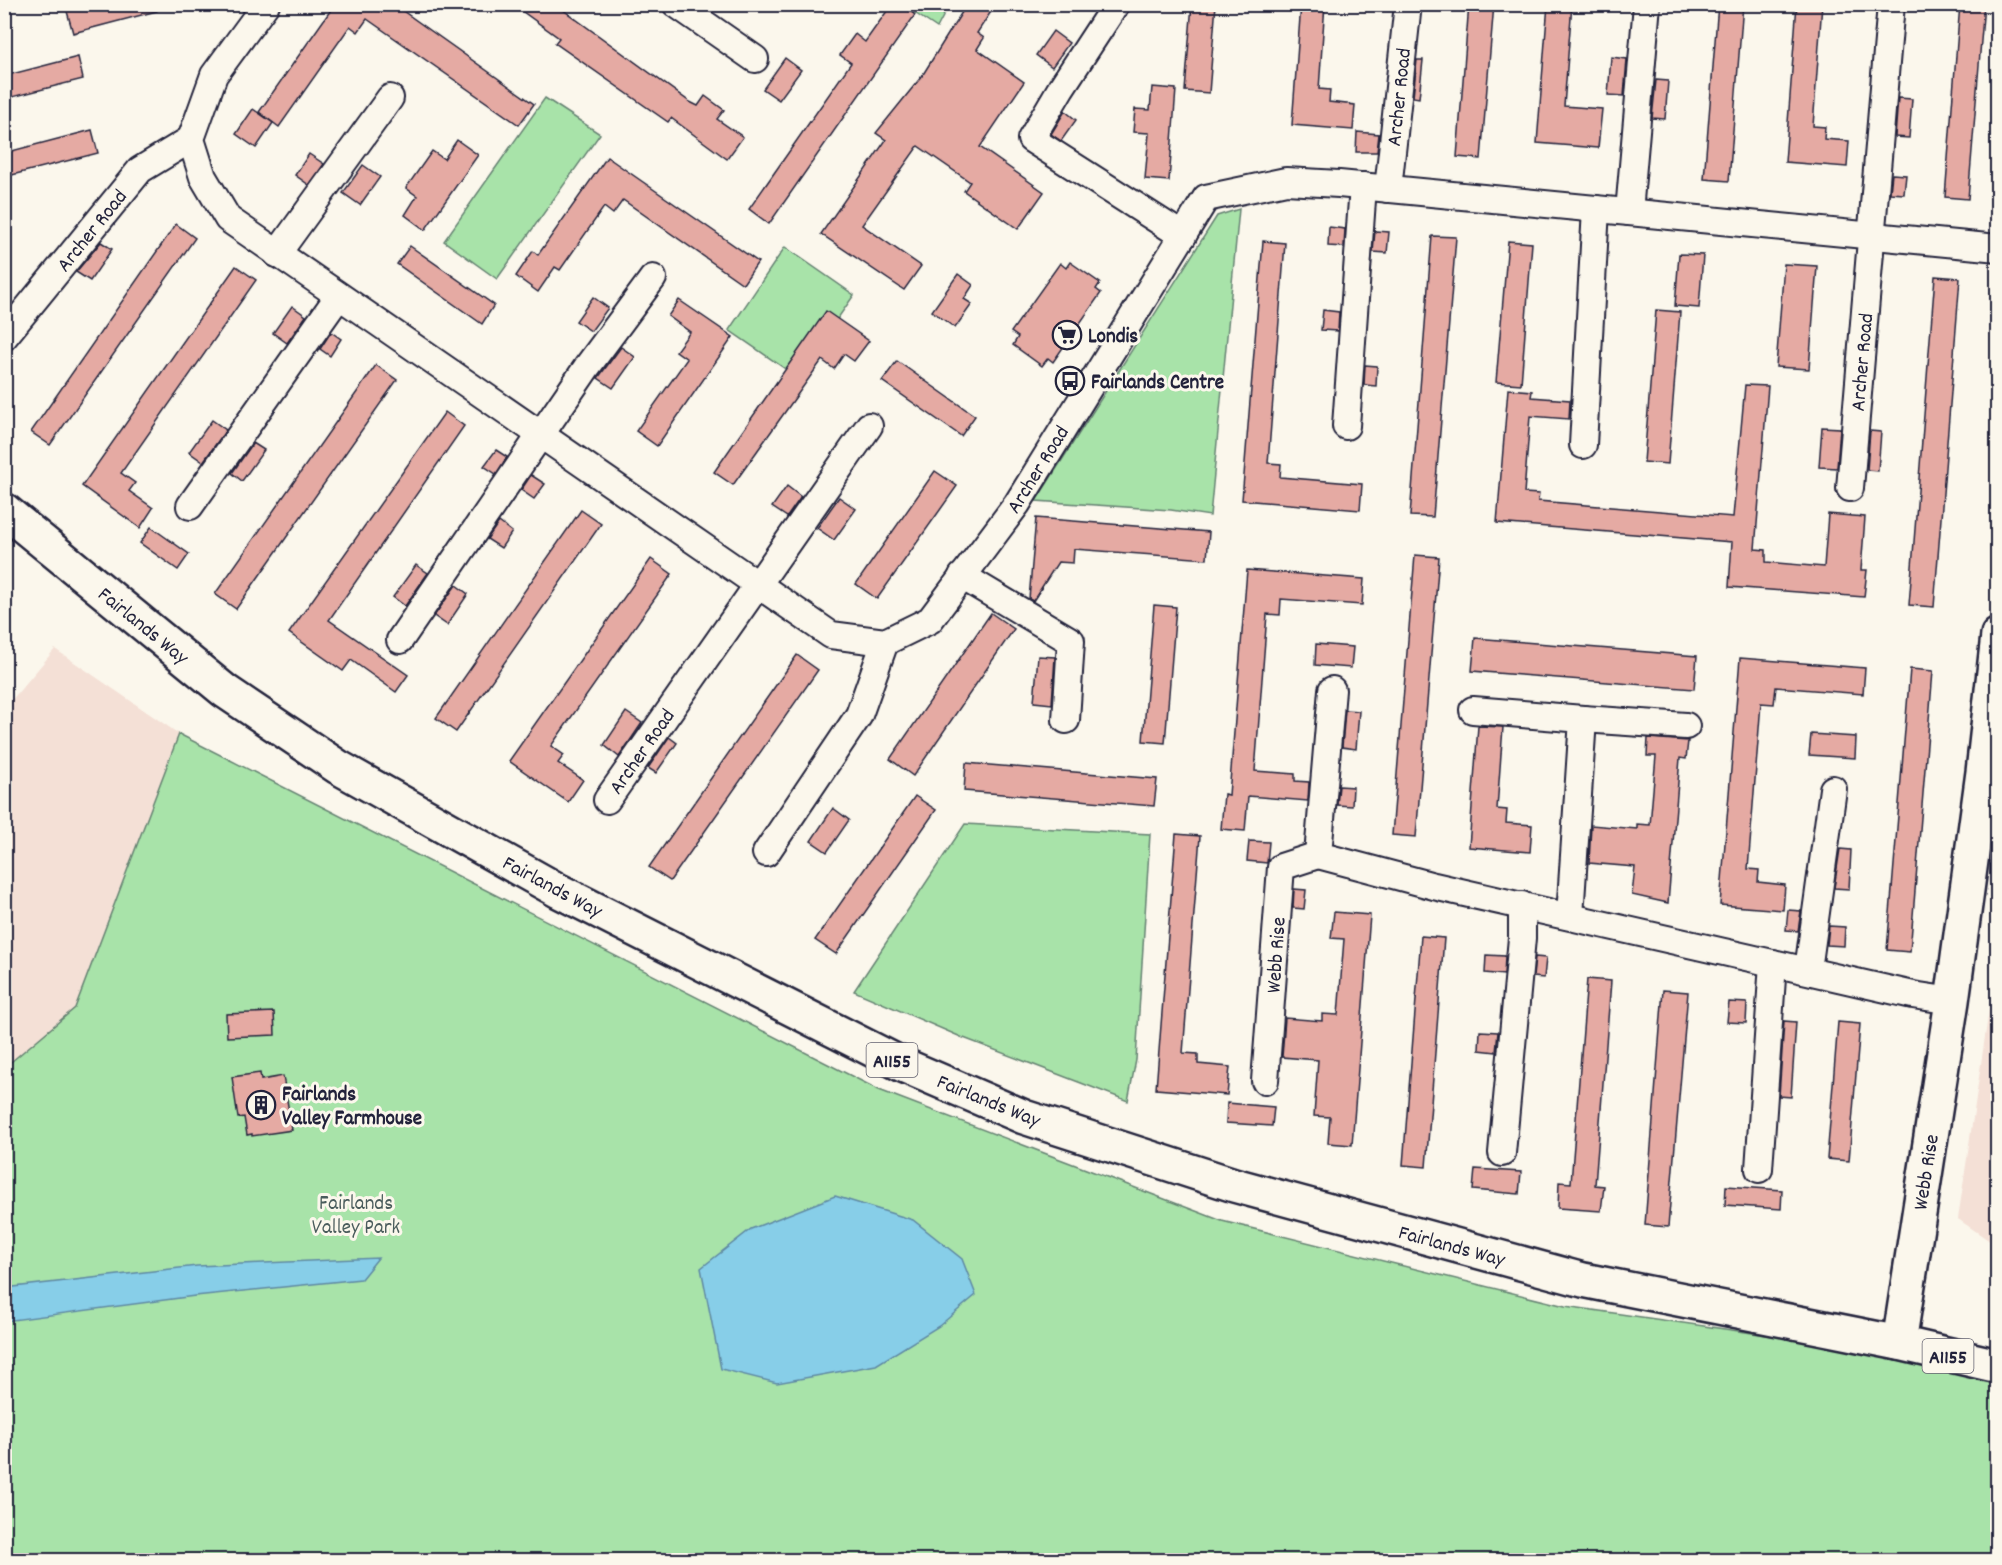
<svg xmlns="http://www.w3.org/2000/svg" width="2002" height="1565" font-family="Dekko,sans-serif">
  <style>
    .built { fill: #f4e0d6 }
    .green { fill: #a8e3a9; stroke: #658272; stroke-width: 1.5 }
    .water { fill: #87cee8; stroke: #5f89a3; stroke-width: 1.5 }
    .building { fill: #e5aaa3; stroke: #22223b; stroke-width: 1.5 }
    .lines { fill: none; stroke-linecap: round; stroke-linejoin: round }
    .street-casing { stroke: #22223b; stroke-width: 30 }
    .secondary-casing { stroke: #22223b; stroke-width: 38 }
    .primary-casing { stroke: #22223b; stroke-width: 38 }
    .street { stroke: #fbf7ec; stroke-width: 26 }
    .secondary { stroke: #fbf7ec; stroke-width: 33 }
    .primary { stroke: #fbf7ec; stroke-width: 33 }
    .labels { text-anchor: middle; stroke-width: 6; stroke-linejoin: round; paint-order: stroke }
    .shield { fill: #fbf7ec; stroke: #636270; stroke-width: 1.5 }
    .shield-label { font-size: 20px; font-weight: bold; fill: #22223b }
    .street-label { font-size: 21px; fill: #22223b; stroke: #fbf7ec }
    .poi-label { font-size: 21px; font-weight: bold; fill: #22223b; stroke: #fbf7ec; text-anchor: start }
    .park-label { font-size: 21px; fill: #4a5c5c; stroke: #fbf7ec }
  </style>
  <rect width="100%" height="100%" fill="#fbf7ec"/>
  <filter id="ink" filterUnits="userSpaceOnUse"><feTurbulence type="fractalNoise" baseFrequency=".0167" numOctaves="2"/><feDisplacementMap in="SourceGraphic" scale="12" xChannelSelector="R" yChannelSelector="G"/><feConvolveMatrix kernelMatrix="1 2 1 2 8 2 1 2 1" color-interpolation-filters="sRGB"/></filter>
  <g filter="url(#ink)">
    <g class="built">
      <path d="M 55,649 L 179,734 L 75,1008 L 5,1067 L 5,708 Z"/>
      <path d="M 1997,956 L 1997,1246 L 1958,1219 Z"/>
    </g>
    <g class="green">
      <path d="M 903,5 L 949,5 L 937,28 Z"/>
      <path d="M 545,98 L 600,134 L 497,279 L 444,241 Z"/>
      <path d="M 1239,209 L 1210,516 L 1171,510 L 1036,501 L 1217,216 Z"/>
      <path d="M 785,247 L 854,295 L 797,377 L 729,330 Z"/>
      <path d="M 179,734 L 879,1090 L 1222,1221 L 1565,1306 L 1884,1352 L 1997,1382 L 1997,1560 L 5,1560 L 5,1067 L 75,1008 Z"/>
      <path d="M 965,824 L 1150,834 L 1136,1060 L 1128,1101 L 961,1037 L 854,991 Z"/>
    </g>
    <g class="water">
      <path d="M 835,1196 L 913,1220 L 962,1259 L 976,1295 L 939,1326 L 876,1365 L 777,1383 L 721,1369 L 701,1268 L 751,1229 Z"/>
      <path d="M 378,1258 L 361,1279 L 195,1296 L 5,1321 L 5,1288 L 197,1266 Z"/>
    </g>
    <g class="building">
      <path d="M 65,4 L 157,4 L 157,11 L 73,33 Z"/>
      <path d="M 335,4 L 393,4 L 534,104 L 519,125 L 367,19 L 358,32 L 350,26 L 279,127 L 259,112 Z"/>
      <path d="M 512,4 L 555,4 L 690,102 L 698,106 L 705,96 L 724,110 L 717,119 L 743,137 L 727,159 L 671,118 L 668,122 L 555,43 L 559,38 Z"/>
      <path d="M 892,4 L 901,4 L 915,15 L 769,224 L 749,209 L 851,63 L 840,55 L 855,34 L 865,42 Z"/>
      <path d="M 967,4 L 996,4 L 977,33 L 984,38 L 977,49 L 1024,82 L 980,147 L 1044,192 L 1018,229 L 964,191 L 970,182 L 918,146 L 862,225 L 921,266 L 904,290 L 821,234 L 886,140 L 876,133 L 922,76 Z"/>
      <path d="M 1192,4 L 1216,4 L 1209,93 L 1185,91 Z"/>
      <path d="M 1301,4 L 1325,4 L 1319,89 L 1330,90 L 1329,102 L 1355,105 L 1353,130 L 1292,125 Z"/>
      <path d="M 1469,4 L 1494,4 L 1481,159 L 1457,157 Z"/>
      <path d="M 1548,4 L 1572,4 L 1564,106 L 1602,109 L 1598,148 L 1537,143 Z"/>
      <path d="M 1718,4 L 1743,4 L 1729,181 L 1704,179 Z"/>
      <path d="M 1797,4 L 1822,4 L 1813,126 L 1825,127 L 1824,139 L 1849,141 L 1847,167 L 1785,162 Z"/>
      <path d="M 1960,4 L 1984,4 L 1968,199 L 1945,197 Z"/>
      <path d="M 1053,31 L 1069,43 L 1052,67 L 1036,55 Z"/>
      <path d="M 78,57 L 83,79 L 4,99 L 4,76 Z"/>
      <path d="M 1611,57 L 1627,59 L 1624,96 L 1608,95 Z"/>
      <path d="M 785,58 L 801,70 L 779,100 L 763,89 Z"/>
      <path d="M 1417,60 L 1423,60 L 1419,98 L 1413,97 Z"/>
      <path d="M 1656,80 L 1668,81 L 1665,119 L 1652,118 Z"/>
      <path d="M 1152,87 L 1176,89 L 1169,181 L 1145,179 L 1149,133 L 1133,132 L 1135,109 L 1150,110 Z"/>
      <path d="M 1898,98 L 1912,99 L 1909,138 L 1895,137 Z"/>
      <path d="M 253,109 L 273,123 L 256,148 L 236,134 Z"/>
      <path d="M 1065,111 L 1076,120 L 1061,141 L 1051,134 Z"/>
      <path d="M 92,130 L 98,153 L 4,177 L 4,153 Z"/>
      <path d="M 1357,132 L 1379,134 L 1377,152 L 1356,152 Z"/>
      <path d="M 457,140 L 478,155 L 425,230 L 405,215 L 417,196 L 406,188 L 432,151 L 444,159 Z"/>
      <path d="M 309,154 L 324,164 L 309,185 L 295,175 Z"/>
      <path d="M 607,157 L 758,262 L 743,284 L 623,200 L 613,214 L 604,207 L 560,270 L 555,267 L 538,292 L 516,276 L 533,251 L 538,255 Z"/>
      <path d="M 363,165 L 380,177 L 360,205 L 343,193 Z"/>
      <path d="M 1892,174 L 1906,175 L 1904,194 L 1890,193 Z"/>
      <path d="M 176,224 L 195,238 L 50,445 L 31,432 Z"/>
      <path d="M 1329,227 L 1345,229 L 1344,247 L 1328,246 Z"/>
      <path d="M 1375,231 L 1389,232 L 1387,253 L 1373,252 Z"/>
      <path d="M 1432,236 L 1456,237 L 1433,517 L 1410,516 Z"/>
      <path d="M 1263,241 L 1285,243 L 1268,463 L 1281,464 L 1280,477 L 1362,484 L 1360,510 L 1242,500 Z"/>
      <path d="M 1508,241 L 1532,243 L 1521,384 L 1496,382 Z"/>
      <path d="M 101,242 L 112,249 L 90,281 L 76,272 Z"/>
      <path d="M 410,246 L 494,305 L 482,324 L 397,264 Z"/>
      <path d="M 1679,254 L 1703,255 L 1699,308 L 1675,306 Z"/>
      <path d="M 1070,262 L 1100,283 L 1096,289 L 1101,293 L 1053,362 L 1048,358 L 1042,366 L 1013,345 L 1018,337 L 1011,332 L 1060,263 L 1066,268 Z"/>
      <path d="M 1784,264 L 1817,266 L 1809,369 L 1776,367 Z"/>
      <path d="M 236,266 L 256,280 L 121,473 L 135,483 L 129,491 L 153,508 L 140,528 L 82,486 Z"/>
      <path d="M 958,274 L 973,285 L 964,299 L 972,304 L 955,328 L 932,311 Z"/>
      <path d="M 1935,276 L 1960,278 L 1934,607 L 1909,605 Z"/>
      <path d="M 593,297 L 608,308 L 591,331 L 576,321 Z"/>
      <path d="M 679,300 L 733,337 L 657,446 L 636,431 L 687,359 L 676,351 L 690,332 L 668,316 Z"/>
      <path d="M 292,306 L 306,316 L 287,343 L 273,333 Z"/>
      <path d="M 1323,310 L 1339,312 L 1338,331 L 1321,330 Z"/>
      <path d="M 1656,310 L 1680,312 L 1668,464 L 1644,462 Z"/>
      <path d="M 826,311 L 869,341 L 854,361 L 844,354 L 834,369 L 822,360 L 733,485 L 714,472 Z"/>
      <path d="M 331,332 L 341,339 L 330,356 L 320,349 Z"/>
      <path d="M 621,347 L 635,357 L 613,388 L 598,378 Z"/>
      <path d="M 897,361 L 975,416 L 961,436 L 882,381 Z"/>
      <path d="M 376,365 L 397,380 L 236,609 L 215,594 Z"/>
      <path d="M 1365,365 L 1377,366 L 1376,386 L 1364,385 Z"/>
      <path d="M 1745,385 L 1768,386 L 1755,549 L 1766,550 L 1766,562 L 1824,567 L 1828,514 L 1865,517 L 1861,570 L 1867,570 L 1864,597 L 1729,587 L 1732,542 L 1497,523 L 1508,389 L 1532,391 L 1531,397 L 1570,400 L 1569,419 L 1530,416 L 1524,493 L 1539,494 L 1538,501 L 1733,517 Z"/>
      <path d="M 445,412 L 464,426 L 329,620 L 408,675 L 396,692 L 351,660 L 343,671 L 289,633 Z"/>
      <path d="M 212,420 L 226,430 L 203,462 L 189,452 Z"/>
      <path d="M 1822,427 L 1840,428 L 1837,468 L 1819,467 Z"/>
      <path d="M 1870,431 L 1881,432 L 1878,471 L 1867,470 Z"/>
      <path d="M 253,443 L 264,450 L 242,481 L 232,473 Z"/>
      <path d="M 496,450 L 507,457 L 496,474 L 484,466 Z"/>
      <path d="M 935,471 L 957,486 L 877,599 L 856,584 Z"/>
      <path d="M 531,475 L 545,484 L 534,499 L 521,490 Z"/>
      <path d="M 787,486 L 801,497 L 787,517 L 772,507 Z"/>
      <path d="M 839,497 L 856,509 L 834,540 L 817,528 Z"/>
      <path d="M 581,510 L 601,524 L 456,732 L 436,718 Z"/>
      <path d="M 1036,518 L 1209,532 L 1207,559 L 1074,549 L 1073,563 L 1058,562 L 1033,601 L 1029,599 Z"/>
      <path d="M 499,522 L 512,532 L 501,548 L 487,539 Z"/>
      <path d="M 151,527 L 189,554 L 178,570 L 140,543 Z"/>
      <path d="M 1415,555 L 1439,557 L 1416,837 L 1392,835 Z"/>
      <path d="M 651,559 L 672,574 L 551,746 L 564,755 L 558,763 L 583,780 L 568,802 L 509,761 Z"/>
      <path d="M 416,565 L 428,573 L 405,606 L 393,597 Z"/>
      <path d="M 1247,570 L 1364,579 L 1362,605 L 1281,599 L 1280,615 L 1267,614 L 1255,771 L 1295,774 L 1295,781 L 1309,782 L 1308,801 L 1248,796 L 1245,831 L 1221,829 L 1224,794 L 1229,795 Z"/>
      <path d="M 456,585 L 468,594 L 447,625 L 434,616 Z"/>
      <path d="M 1154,605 L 1176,607 L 1165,743 L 1143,741 Z"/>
      <path d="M 991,613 L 1014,629 L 913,776 L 890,759 Z"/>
      <path d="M 1475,638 L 1697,656 L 1694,689 L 1472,671 Z"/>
      <path d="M 1316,644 L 1353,647 L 1351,668 L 1315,665 Z"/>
      <path d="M 797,655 L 818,670 L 670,881 L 649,867 Z"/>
      <path d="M 1038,656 L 1055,657 L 1052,704 L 1034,702 Z"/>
      <path d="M 1740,658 L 1865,668 L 1863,694 L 1776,687 L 1774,704 L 1761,703 L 1748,869 L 1759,870 L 1758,882 L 1785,885 L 1783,910 L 1720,905 Z"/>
      <path d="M 1910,669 L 1933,671 L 1910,952 L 1887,950 Z"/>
      <path d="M 1345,710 L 1359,711 L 1356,749 L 1342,747 Z"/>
      <path d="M 626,712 L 642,723 L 619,757 L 604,745 Z"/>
      <path d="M 1478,726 L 1503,727 L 1497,809 L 1507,810 L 1506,823 L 1532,825 L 1530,852 L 1469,847 Z"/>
      <path d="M 1811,734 L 1856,737 L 1855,758 L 1809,755 Z"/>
      <path d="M 669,737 L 677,743 L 656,773 L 648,768 Z"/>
      <path d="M 1648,738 L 1688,741 L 1686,759 L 1680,758 L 1668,903 L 1632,895 L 1635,867 L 1589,863 L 1591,825 L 1637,829 L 1637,824 L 1650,825 L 1656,756 L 1647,756 Z"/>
      <path d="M 966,763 L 1157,779 L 1154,806 L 964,791 Z"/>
      <path d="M 1339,786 L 1353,787 L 1352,806 L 1337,805 Z"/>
      <path d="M 915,796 L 936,810 L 836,954 L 815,940 Z"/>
      <path d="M 833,808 L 849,820 L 827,852 L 811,841 Z"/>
      <path d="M 1176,834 L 1200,836 L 1183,1053 L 1198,1054 L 1198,1064 L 1230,1067 L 1227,1095 L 1156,1089 Z"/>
      <path d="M 1249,841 L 1269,842 L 1267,863 L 1247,861 Z"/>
      <path d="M 1840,849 L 1851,850 L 1849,889 L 1834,888 Z"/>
      <path d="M 1294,889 L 1306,890 L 1304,909 L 1293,908 Z"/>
      <path d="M 1788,910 L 1801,911 L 1798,931 L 1786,930 Z"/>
      <path d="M 1334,912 L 1370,915 L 1352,1145 L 1328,1143 L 1330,1117 L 1314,1116 L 1318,1060 L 1282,1057 L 1285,1018 L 1322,1021 L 1322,1014 L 1338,1015 L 1344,939 L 1331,938 Z"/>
      <path d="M 1829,926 L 1845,927 L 1844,946 L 1827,945 Z"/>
      <path d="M 1421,936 L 1444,938 L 1426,1167 L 1403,1165 Z"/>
      <path d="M 1486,955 L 1505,956 L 1504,975 L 1485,973 Z"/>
      <path d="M 1535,957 L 1546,958 L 1544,978 L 1533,977 Z"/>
      <path d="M 1587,979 L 1611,981 L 1595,1185 L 1604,1186 L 1601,1211 L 1558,1208 L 1559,1182 L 1571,1183 Z"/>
      <path d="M 1663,990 L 1688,992 L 1668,1227 L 1645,1225 Z"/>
      <path d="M 1729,1002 L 1747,1003 L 1746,1023 L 1727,1022 Z"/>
      <path d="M 274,1012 L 275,1035 L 227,1037 L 226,1014 Z"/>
      <path d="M 1784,1021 L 1796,1022 L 1791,1097 L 1779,1096 Z"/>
      <path d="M 1838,1022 L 1860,1024 L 1849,1161 L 1827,1159 Z"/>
      <path d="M 1480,1031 L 1498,1032 L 1496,1052 L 1479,1050 Z"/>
      <path d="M 260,1073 L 261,1080 L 283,1076 L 292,1130 L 252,1136 L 252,1134 L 247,1135 L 244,1117 L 238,1118 L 232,1077 Z"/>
      <path d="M 1227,1103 L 1274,1107 L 1272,1126 L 1226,1123 Z"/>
      <path d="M 1475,1169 L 1521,1172 L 1519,1194 L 1473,1190 Z"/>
      <path d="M 1726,1186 L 1782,1190 L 1781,1209 L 1725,1205 Z"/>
    </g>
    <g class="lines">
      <g class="street-casing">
        <g id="street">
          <path d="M 266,4 L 214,75 L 191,139 L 203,177 L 228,219 L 831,635 L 885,642 L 930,620 L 1017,504 L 1206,198 L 1286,181 L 1339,184 L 1998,248"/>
          <path d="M 676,4 L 755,59"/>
          <path d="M 1116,4 L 1061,88 L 1031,139 L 1183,236"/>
          <path d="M 1388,189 L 1408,4"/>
          <path d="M 1629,212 L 1647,4"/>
          <path d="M 277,254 L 390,98"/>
          <path d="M 4,337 L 140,170 L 191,139"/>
          <path d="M 1346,426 L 1363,186"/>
          <path d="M 1583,445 L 1596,209"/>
          <path d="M 1850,488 L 1891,4"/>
          <path d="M 190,506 L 338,297"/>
          <path d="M 962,576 L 1071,641 L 1066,720"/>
          <path d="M 400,640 L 587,367 L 653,278"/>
          <path d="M 1332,690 L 1318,855 L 1434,886 L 1913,995 L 1952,1001"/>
          <path d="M 1473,710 L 1583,719 L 1570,916"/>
          <path d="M 1583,719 L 1686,726"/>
          <path d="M 607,800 L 869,426"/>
          <path d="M 766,853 L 859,715 L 885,642"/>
          <path d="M 1808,970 L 1833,789"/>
          <path d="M 1265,1081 L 1281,867 L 1318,855"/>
          <path d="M 1502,1153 L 1522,938 L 1522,905"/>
          <path d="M 1759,1169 L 1773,963"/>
        </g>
      </g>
      <g class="secondary-casing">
        <path id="secondary" d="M 1899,1343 L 1952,1001 L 1983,772 L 1998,635"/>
      </g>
      <g class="primary-casing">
        <path id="primary" d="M 4,510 L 225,691 L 338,767 L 559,891 L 903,1065 L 1024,1117 L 1234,1185 L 1583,1280 L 1899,1343 L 1998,1366"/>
      </g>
      <use href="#street" class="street"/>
      <use href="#secondary" class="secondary"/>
      <use href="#primary" class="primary"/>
    </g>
  </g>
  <defs>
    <g id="supermarket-ring" transform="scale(1.5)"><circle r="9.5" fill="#fbf7ec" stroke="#22223b" stroke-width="1.5"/><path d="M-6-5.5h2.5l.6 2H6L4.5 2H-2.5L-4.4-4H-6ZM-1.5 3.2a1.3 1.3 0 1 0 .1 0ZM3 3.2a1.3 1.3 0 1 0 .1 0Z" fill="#22223b"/></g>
    <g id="bus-ring" transform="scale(1.5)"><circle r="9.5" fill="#fbf7ec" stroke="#22223b" stroke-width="1.5"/><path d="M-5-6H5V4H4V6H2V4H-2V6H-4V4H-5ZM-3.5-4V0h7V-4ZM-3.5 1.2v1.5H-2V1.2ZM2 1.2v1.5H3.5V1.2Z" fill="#22223b"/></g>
    <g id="building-ring" transform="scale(1.5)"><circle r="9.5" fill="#fbf7ec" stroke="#22223b" stroke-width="1.5"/><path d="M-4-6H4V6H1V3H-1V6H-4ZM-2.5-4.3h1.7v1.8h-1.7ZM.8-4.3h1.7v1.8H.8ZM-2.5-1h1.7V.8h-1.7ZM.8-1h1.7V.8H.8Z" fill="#22223b"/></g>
  </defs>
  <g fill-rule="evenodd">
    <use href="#supermarket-ring" x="1067" y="335"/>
    <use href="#bus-ring" x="1070" y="381"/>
    <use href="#building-ring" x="261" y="1105"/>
  </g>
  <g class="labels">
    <g class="shield">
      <rect x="866.5" y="1043" width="51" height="34" rx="4.5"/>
      <rect x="1922.5" y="1339" width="51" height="34" rx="4.5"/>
    </g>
    <g class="shield-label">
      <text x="892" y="1067">A1155</text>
      <text x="1948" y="1363">A1155</text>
    </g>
    <g class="street-label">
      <text transform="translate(1398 97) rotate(-84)" y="7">Archer Road</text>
      <text transform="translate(91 230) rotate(-51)" y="7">Archer Road</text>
      <text transform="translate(1861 362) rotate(-85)" y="7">Archer Road</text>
      <text transform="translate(1037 469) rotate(-58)" y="7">Archer Road</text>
      <text transform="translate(144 625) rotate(39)" y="7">Fairlands Way</text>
      <text transform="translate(641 751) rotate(-55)" y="7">Archer Road</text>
      <text transform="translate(553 886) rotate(28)" y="7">Fairlands Way</text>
      <text transform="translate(1275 955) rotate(-86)" y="7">Webb Rise</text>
      <text transform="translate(989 1100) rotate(22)" y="7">Fairlands Way</text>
      <text transform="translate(1925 1172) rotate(-81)" y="7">Webb Rise</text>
      <text transform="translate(1452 1245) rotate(15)" y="7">Fairlands Way</text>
    </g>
    <g class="poi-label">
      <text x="1088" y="342">Londis</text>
      <text x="1091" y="388">Fairlands Centre</text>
      <text x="282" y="1100">Fairlands<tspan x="282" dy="24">Valley Farmhouse</tspan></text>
    </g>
    <g class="park-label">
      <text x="356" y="1209">Fairlands<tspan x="356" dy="24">Valley Park</tspan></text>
    </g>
  </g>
  <rect width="2002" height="1565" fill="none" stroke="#fbf7ec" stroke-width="24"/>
  <rect x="12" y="12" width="1978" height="1541" fill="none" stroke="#22223b" stroke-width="2" filter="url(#ink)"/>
</svg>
